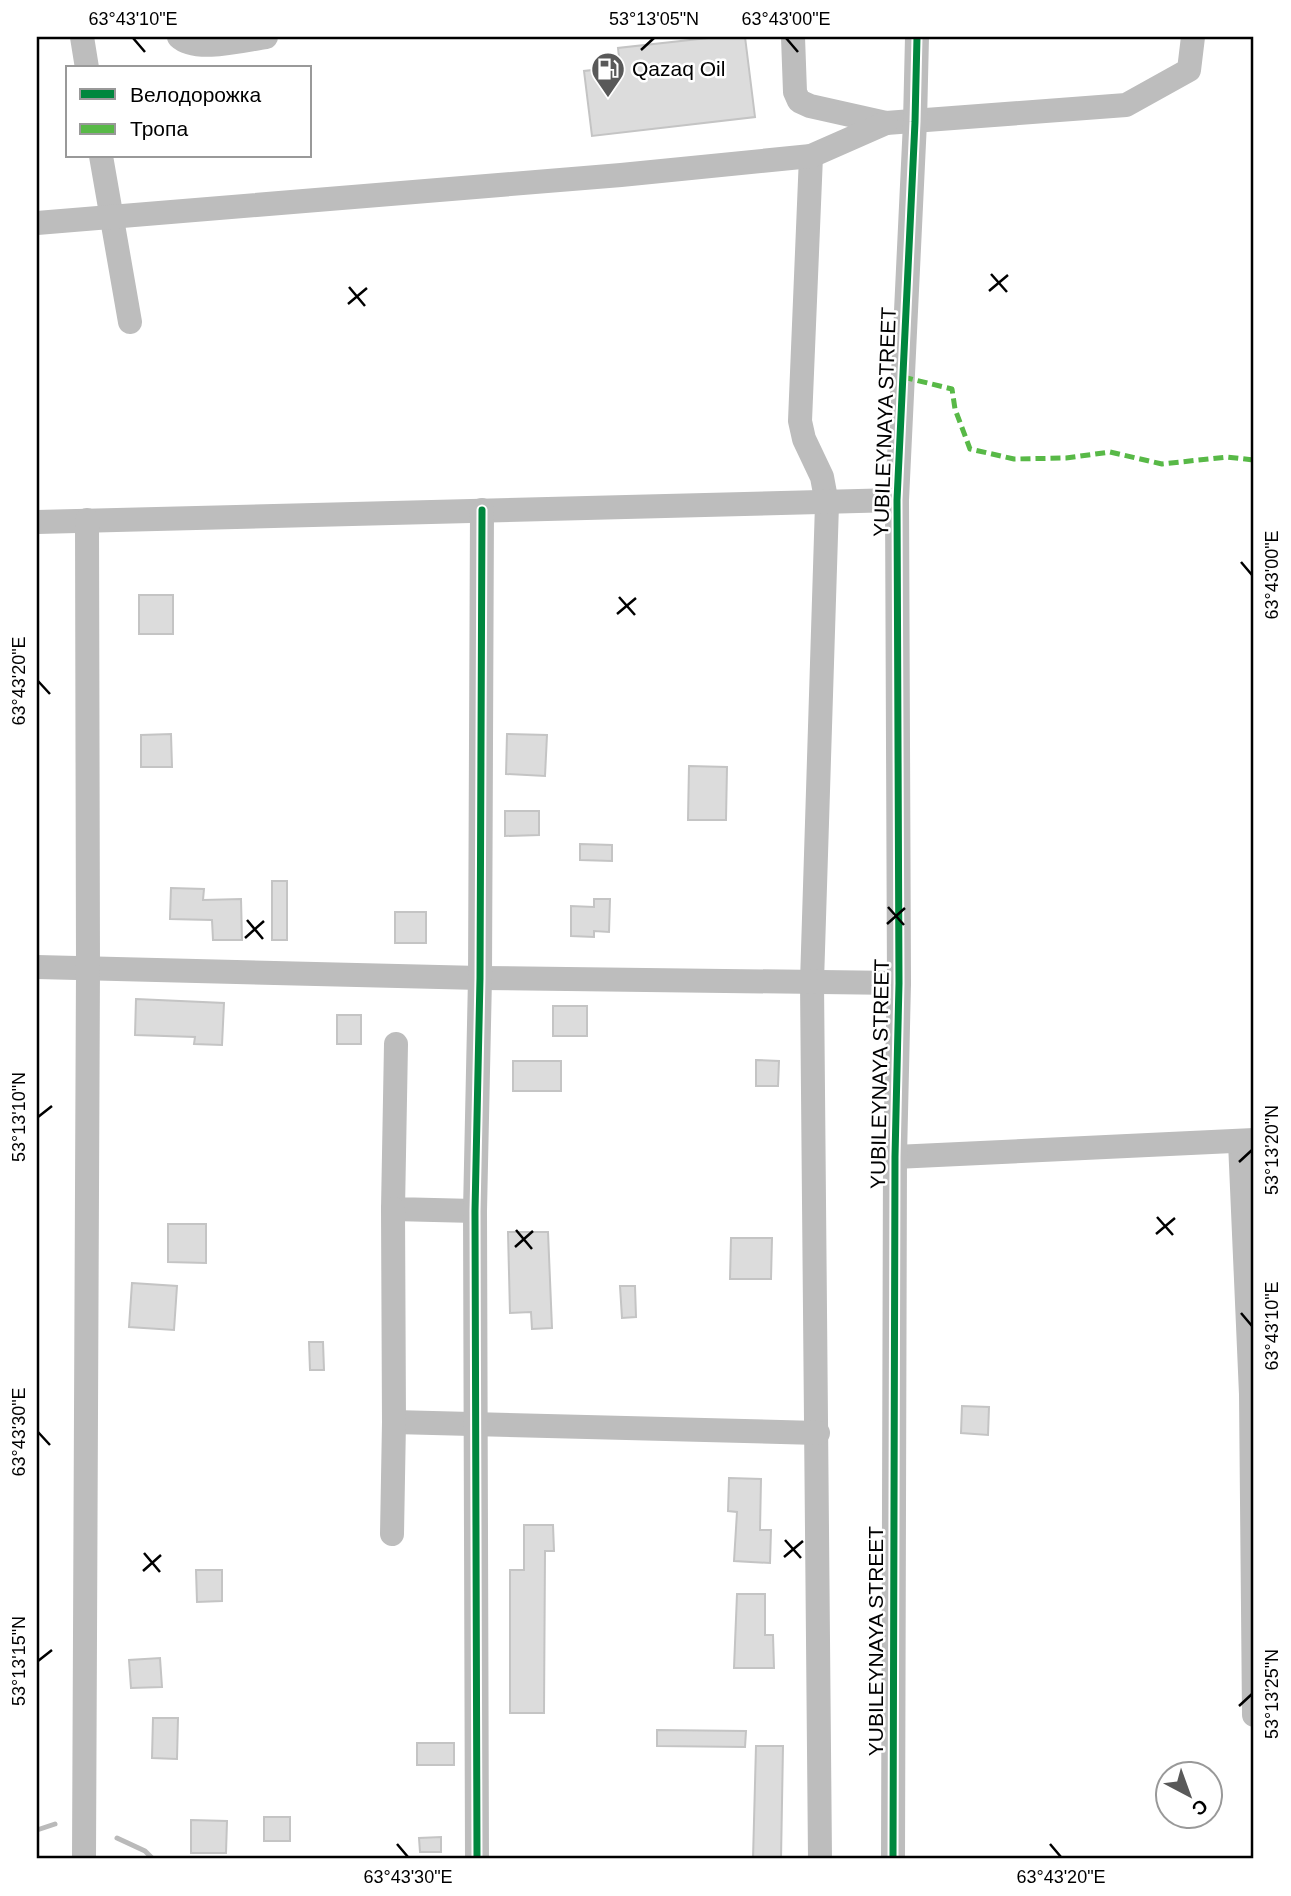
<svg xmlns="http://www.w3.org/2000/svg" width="1291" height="1896" font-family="Helvetica,sans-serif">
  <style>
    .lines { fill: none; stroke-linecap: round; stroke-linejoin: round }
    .stream { stroke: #bababa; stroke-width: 5 }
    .building { fill: #dcdcdc; stroke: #c4c4c4; stroke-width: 2 }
    .minor { stroke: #bdbdbd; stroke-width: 24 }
    .quiet { stroke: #58b947; stroke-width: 5; stroke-dasharray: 10 5; stroke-linecap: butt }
    .cycleway-casing { stroke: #fff; stroke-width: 11 }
    .cycleway { stroke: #00873e; stroke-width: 7 }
    .ticks { fill: none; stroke: #000; stroke-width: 2.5 }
    .labels { text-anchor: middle; stroke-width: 5; stroke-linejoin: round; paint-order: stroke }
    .poi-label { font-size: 21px; fill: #000; stroke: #fff; text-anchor: start }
    .street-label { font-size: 21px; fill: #000; stroke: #fff }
    .neatline { fill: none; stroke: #000; stroke-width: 2.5 }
    .ticks-label { font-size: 18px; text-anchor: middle; fill: #000 }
  </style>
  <rect width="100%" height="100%" fill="#fff"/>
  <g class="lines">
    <g class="stream">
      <path d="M 37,1830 L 55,1824"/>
      <path d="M 117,1838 L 145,1851 L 153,1859"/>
    </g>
  </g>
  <g class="building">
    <path d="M 717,37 L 745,37 L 755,117 L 592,136 L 584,71 L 620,67 L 618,48 Z"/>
    <rect x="139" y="595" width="34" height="39"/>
    <path d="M 171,734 L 172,767 L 141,767 L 141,735 Z"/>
    <path d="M 507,734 L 547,735 L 545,776 L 506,774 Z"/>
    <path d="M 689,766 L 727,767 L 726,820 L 688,820 Z"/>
    <path d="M 505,811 L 539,811 L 539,835 L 505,836 Z"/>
    <path d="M 580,844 L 612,845 L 612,861 L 580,860 Z"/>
    <rect x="272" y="881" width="15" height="59"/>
    <path d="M 171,888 L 204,889 L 203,900 L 241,899 L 242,940 L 213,940 L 212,920 L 170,919 Z"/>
    <path d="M 594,899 L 610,899 L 609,932 L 594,931 L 594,937 L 571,936 L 571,906 L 594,907 Z"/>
    <rect x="395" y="912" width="31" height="31"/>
    <path d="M 136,999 L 224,1003 L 222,1045 L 194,1044 L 195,1037 L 135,1035 Z"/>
    <rect x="553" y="1006" width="34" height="30"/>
    <rect x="337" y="1015" width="24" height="29"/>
    <path d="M 756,1060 L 779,1061 L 778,1086 L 756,1086 Z"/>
    <rect x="513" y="1061" width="48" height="30"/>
    <path d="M 168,1224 L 206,1224 L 206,1263 L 168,1262 Z"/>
    <path d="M 508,1232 L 548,1232 L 552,1328 L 532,1329 L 531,1312 L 510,1313 Z"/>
    <path d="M 731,1238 L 772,1238 L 771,1279 L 730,1279 Z"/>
    <path d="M 132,1283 L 177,1286 L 174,1330 L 129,1327 Z"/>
    <path d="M 620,1286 L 635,1286 L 636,1317 L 622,1318 Z"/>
    <path d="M 309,1342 L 323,1342 L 324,1370 L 310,1370 Z"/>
    <path d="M 962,1406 L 989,1407 L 988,1435 L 961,1433 Z"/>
    <path d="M 729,1478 L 761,1479 L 760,1530 L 771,1530 L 770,1563 L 734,1561 L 737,1512 L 728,1511 Z"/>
    <path d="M 524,1525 L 553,1525 L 554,1551 L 545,1551 L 544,1713 L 510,1713 L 510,1570 L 524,1570 Z"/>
    <path d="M 196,1570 L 222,1570 L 222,1601 L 197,1602 Z"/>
    <path d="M 737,1594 L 765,1594 L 765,1635 L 773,1635 L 774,1668 L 734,1668 Z"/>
    <path d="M 160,1658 L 162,1687 L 131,1688 L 129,1660 Z"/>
    <path d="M 153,1718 L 178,1718 L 177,1759 L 152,1758 Z"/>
    <path d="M 657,1730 L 746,1731 L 745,1747 L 657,1746 Z"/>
    <rect x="417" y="1743" width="37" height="22"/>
    <path d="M 756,1746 L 783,1746 L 781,1859 L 753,1859 Z"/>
    <rect x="264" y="1817" width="26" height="24"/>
    <path d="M 191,1820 L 227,1821 L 226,1853 L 191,1853 Z"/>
    <path d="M 441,1837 L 441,1852 L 420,1852 L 419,1838 Z"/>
  </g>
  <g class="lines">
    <g class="minor">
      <path d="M 82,37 L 87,68"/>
      <path d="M 179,37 C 196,53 244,40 266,37"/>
      <path d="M 793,37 L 795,92 L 799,101 L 810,106 L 886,123 L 1126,105 L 1189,70 L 1193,37"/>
      <path d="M 101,156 L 130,322"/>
      <path d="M 811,156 L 800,421 L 804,439 L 822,477 L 827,504 L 812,982 L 820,1859"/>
      <path d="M 37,223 L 621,175 L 811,156 L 886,123"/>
      <path d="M 37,522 L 897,500"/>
      <path d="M 37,967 L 480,978 L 899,983"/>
      <path d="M 396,1044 L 393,1209 L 475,1211"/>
      <path d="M 1240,1142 L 1251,1394 L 1254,1715"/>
      <path d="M 895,1157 L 1254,1140"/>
      <path d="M 394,1422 L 818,1433"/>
      <path d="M 392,1534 L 394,1422 L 393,1209"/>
      <path d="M 84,1859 L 88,968 L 87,520"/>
      <path d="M 477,1859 L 475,1211 L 480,978 L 482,510"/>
      <path d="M 893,1859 L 895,1157 L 899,983 L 897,500 L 915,122 L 917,37"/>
    </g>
    <path class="quiet" d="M 903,377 L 952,389 L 955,409 L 970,449 L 1014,459 L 1066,458 L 1110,452 L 1162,464 L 1227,457 L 1254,460"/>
    <g class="cycleway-casing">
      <g id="cycleway">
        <path d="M 477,1859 L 475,1211 L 480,978 L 482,510"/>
        <path d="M 893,1859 L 895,1157 L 899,983 L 897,500 L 915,122 L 917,37"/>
      </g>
    </g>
    <use href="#cycleway" class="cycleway"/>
  </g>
  <path class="ticks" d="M 133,38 L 145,52M 786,38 L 798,52M 641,50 L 654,38M 991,274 L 1007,292M 349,287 L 365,306M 989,291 L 1008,275M 348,304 L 367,288M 1241,562 L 1252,575M 619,597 L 635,615M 617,614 L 636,598M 38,681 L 50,694M 888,907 L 904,925M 247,920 L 263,939M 887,924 L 905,908M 245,938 L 264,921M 38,1117 L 52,1106M 1239,1162 L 1252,1150M 1157,1217 L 1173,1235M 516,1230 L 532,1249M 1156,1234 L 1175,1218M 515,1247 L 533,1231M 1241,1313 L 1252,1326M 38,1432 L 50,1445M 785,1540 L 801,1558M 144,1553 L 160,1572M 784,1557 L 803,1541M 143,1571 L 161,1555M 38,1661 L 52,1650M 1239,1706 L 1252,1694M 397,1844 L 408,1857M 1050,1844 L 1061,1857"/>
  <defs>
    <g id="fuel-pin" transform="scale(1.75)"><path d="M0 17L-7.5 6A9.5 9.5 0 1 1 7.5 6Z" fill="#595959" stroke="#fff"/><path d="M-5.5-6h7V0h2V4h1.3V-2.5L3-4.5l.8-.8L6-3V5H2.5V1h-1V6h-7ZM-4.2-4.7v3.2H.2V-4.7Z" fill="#fff"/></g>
  </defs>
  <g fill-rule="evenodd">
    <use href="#fuel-pin" x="608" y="69"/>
  </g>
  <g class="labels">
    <g class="poi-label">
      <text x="632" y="76">Qazaq Oil</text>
    </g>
    <g class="street-label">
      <text transform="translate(885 422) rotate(-88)" y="7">YUBILEYNAYA STREET</text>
      <text transform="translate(880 1074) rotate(-89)" y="7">YUBILEYNAYA STREET</text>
      <text transform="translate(876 1641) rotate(-90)" y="7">YUBILEYNAYA STREET</text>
    </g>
  </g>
  <rect width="1291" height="1896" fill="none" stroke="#ffffff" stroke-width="77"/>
  <rect x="66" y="66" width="245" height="91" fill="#ffffff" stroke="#999999" stroke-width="2"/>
  <rect x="80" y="89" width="35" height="10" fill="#00873e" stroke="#999999" stroke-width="2"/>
  <text x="130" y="102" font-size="21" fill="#000000">Велодорожка</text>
  <rect x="80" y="124" width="35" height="10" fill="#58b947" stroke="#999999" stroke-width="2"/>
  <text x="130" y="136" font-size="21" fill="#000000">Тропа</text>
  <g transform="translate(1189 1795) rotate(139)"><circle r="33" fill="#ffffff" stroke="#999999" stroke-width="2"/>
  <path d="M0-5L12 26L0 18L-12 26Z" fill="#595959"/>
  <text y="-10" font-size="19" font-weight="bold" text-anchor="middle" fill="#000000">С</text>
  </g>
  <rect x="38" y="38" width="1214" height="1819" class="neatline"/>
  <g class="ticks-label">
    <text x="133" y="25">63°43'10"E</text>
    <text x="654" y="25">53°13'05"N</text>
    <text x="786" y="25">63°43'00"E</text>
    <text transform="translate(1272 575) rotate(-90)" y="6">63°43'00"E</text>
    <text transform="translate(19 681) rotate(-90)" y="6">63°43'20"E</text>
    <text transform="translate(19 1117) rotate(-90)" y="6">53°13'10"N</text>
    <text transform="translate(1272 1150) rotate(-90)" y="6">53°13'20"N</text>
    <text transform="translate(1272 1326) rotate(-90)" y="6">63°43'10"E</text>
    <text transform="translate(19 1432) rotate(-90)" y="6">63°43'30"E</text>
    <text transform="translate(19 1661) rotate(-90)" y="6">53°13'15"N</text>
    <text transform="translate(1272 1694) rotate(-90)" y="6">53°13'25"N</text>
    <text x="408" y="1883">63°43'30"E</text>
    <text x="1061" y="1883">63°43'20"E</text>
  </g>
</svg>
